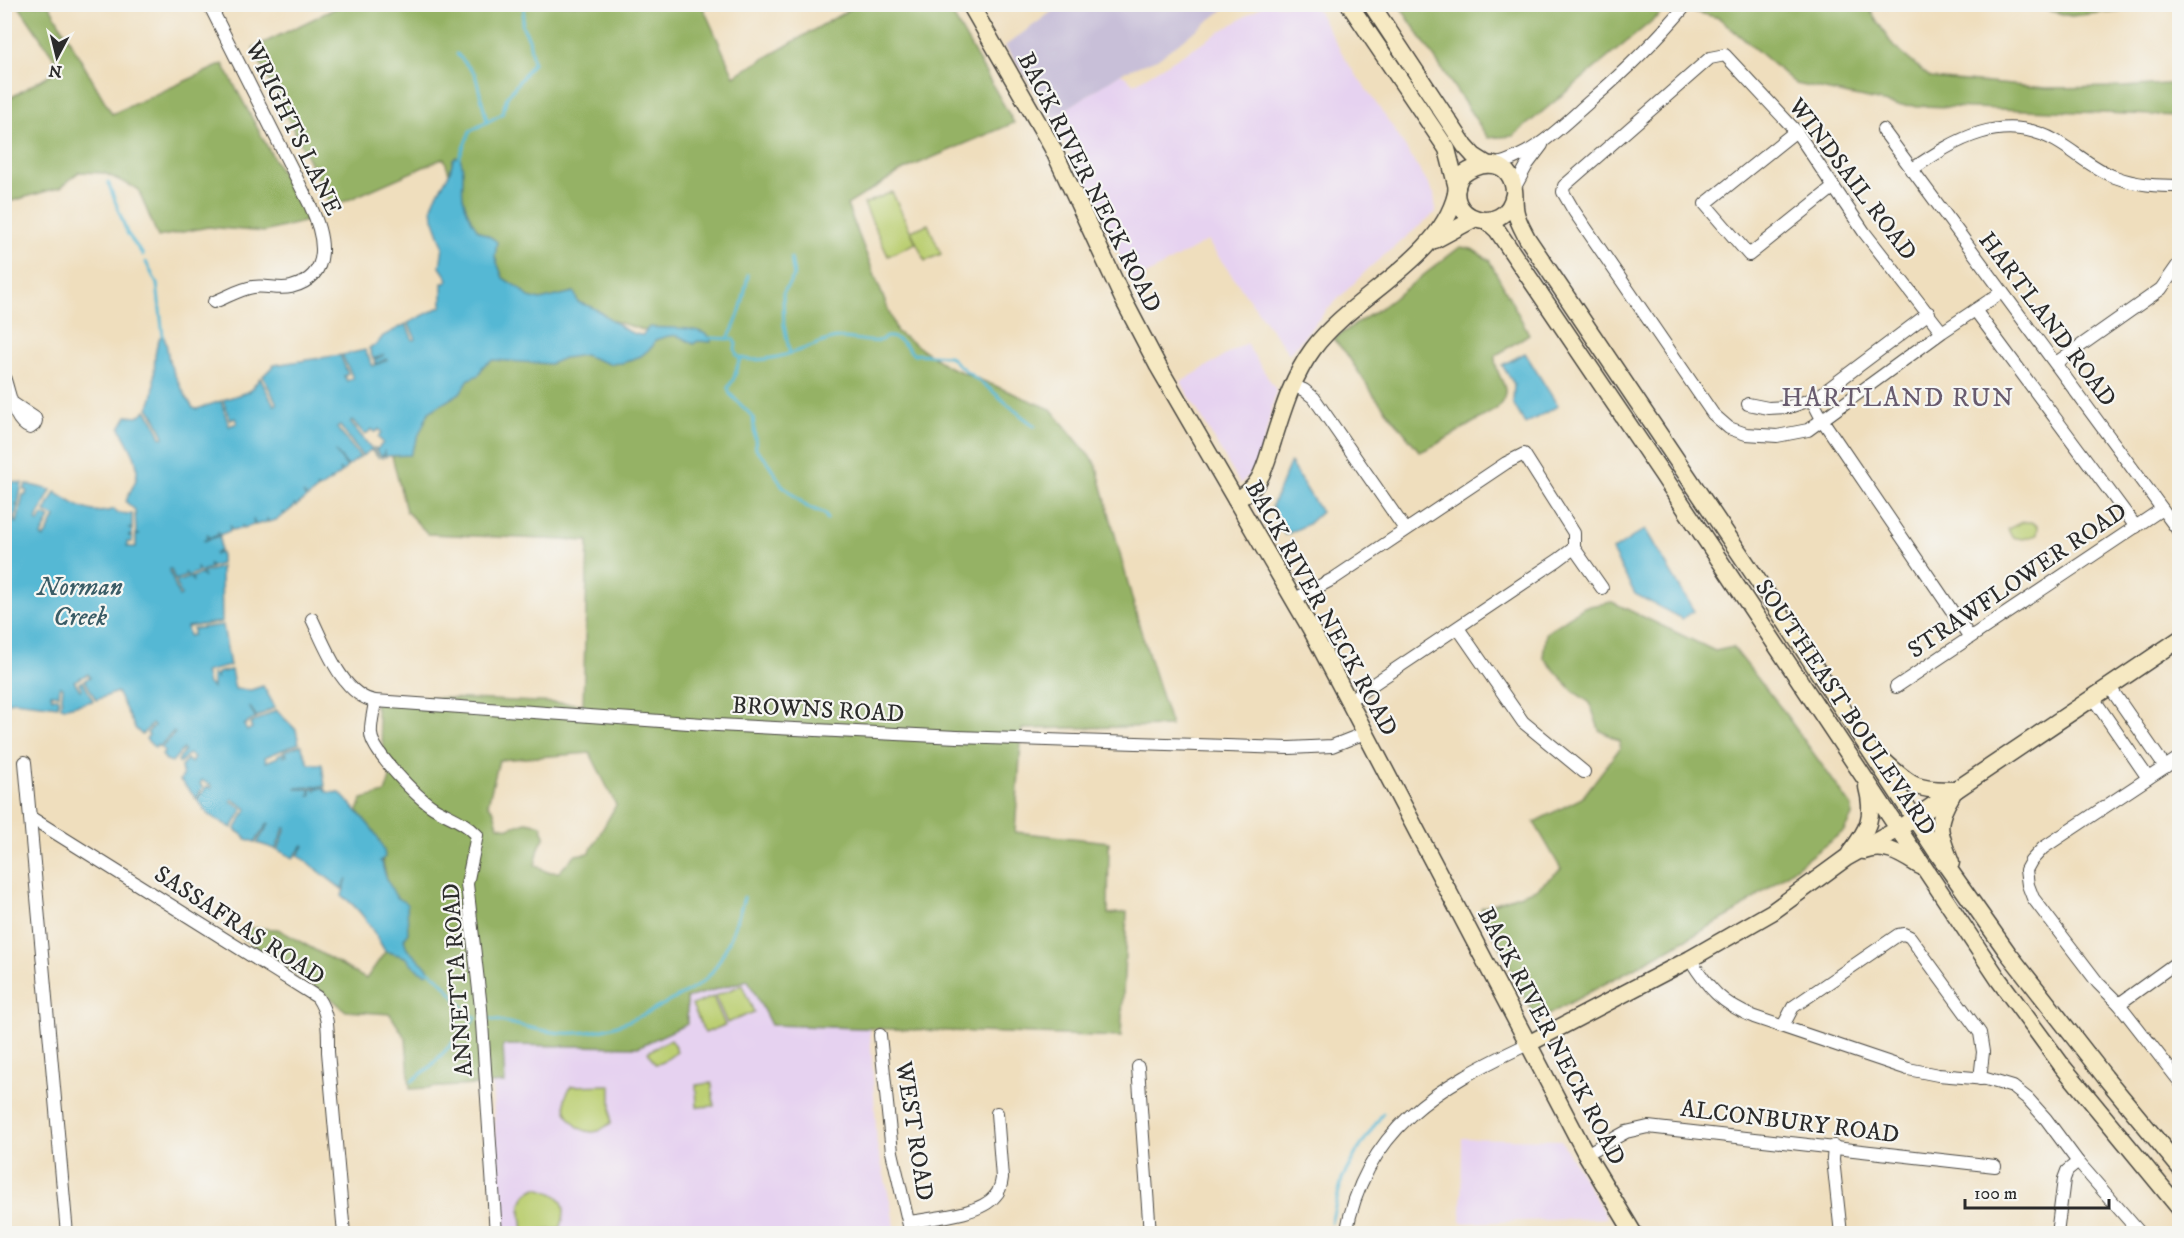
<svg xmlns="http://www.w3.org/2000/svg" width="2184" height="1238" font-family="'IM FELL DW Pica',serif">
  <style>
    .built { fill: #e6d2f0 }
    .industrial { fill: #c8bfd8 }
    .green { fill: #bccf73; stroke: #747d4f; stroke-width: 1.5 }
    .forest { fill: #95b265; stroke: #606e48; stroke-width: 1.5; fill-rule: evenodd }
    .water { fill: #55b8d4; stroke: #407280; stroke-width: 1.5 }
    .lines { fill: none; stroke-linecap: round; stroke-linejoin: round }
    .stream { stroke: #55b8d4; stroke-width: 3 }
    .street-casing { stroke: #484641; stroke-width: 14 }
    .secondary-casing { stroke: #484641; stroke-width: 19 }
    .street { stroke: #fff; stroke-width: 12 }
    .secondary { stroke: #f6e9c3; stroke-width: 16 }
    .labels { text-anchor: middle; stroke-width: 4.5; stroke-linejoin: round; paint-order: stroke }
    .street-label { font-size: 24px; fill: #2b2b2b; stroke: #f6f6f2 }
    .neighbourhood-label { font-size: 26px; letter-spacing: 1.5px; fill: #685b6e; stroke: #f6f6f2 }
    .water-label { font-size: 26px; font-style: italic; fill: #3a5c66; stroke: #f6f6f2 }
  </style>
  <rect width="100%" height="100%" fill="#f6f6f2"/>
  <filter id="ink" filterUnits="userSpaceOnUse"><feTurbulence type="fractalNoise" baseFrequency=".0167" numOctaves="2"/><feDisplacementMap in="SourceGraphic" scale="12" xChannelSelector="R" yChannelSelector="G"/><feConvolveMatrix kernelMatrix="1 2 1 2 8 2 1 2 1" color-interpolation-filters="sRGB"/></filter>
  <filter id="wash" filterUnits="userSpaceOnUse"><feTurbulence type="fractalNoise" baseFrequency=".008" numOctaves="4" result="noise"/><feDisplacementMap in="SourceGraphic" scale="24" xChannelSelector="R" yChannelSelector="G"/><feGaussianBlur stdDeviation="1.35" result="paint"/><feColorMatrix in="noise" values="0 0 0 0 0 0 0 0 0 0 0 0 0 0 0 0 0 1.4 0 .05"/><feComposite in="paint" operator="in"/></filter>
  <g filter="url(#wash)">
    <rect width="100%" height="100%" fill="#efdebd"/>
    <g class="built">
      <path d="M 1264,5 L 1314,5 L 1349,65 L 1392,126 L 1434,194 L 1436,212 L 1370,267 L 1326,311 L 1289,354 L 1207,241 L 1133,282 L 1053,118 L 1121,73 L 1134,84 Z"/>
      <path d="M 1246,343 L 1276,390 L 1265,438 L 1253,472 L 1240,484 L 1181,382 Z"/>
      <path d="M 852,959 L 857,1028 L 870,1029 L 877,1145 L 891,1205 L 895,1233 L 502,1233 L 488,1025 Z"/>
      <path d="M 1462,1138 L 1561,1140 L 1607,1218 L 1461,1223 Z"/>
    </g>
    <path class="industrial" d="M 1061,5 L 1061,4 L 1230,5 L 1157,59 L 1121,73 L 1053,118 L 1005,46 Z"/>
    <g class="green">
      <path d="M 892,192 L 916,243 L 888,256 L 864,204 Z"/>
      <path d="M 928,224 L 941,254 L 925,261 L 911,231 Z"/>
      <path d="M 2022,522 L 2031,522 L 2038,526 L 2037,535 L 2023,539 L 2012,537 L 2008,529 Z"/>
      <path d="M 742,985 L 754,1012 L 727,1023 L 715,996 Z"/>
      <path d="M 713,997 L 725,1025 L 705,1033 L 692,1005 Z"/>
      <path d="M 671,1039 L 677,1052 L 661,1063 L 655,1064 L 648,1052 Z"/>
      <path d="M 712,1083 L 714,1106 L 697,1107 L 696,1085 Z"/>
      <path d="M 611,1085 L 611,1123 C 607,1125 602,1130 598,1131 C 580,1136 563,1116 565,1099 C 566,1094 569,1090 571,1086 Z"/>
      <path d="M 536,1188 C 561,1193 570,1203 560,1229 L 523,1233 C 522,1213 514,1198 536,1188 Z"/>
    </g>
    <g class="forest">
      <path d="M 2179,4 L 2071,16 L 2025,5 L 2025,4 Z"/>
      <path d="M 18,5 L 49,5 L 112,114 L 223,64 L 307,221 L 264,232 L 208,227 L 158,237 L 138,189 L 104,173 L 79,172 L 61,187 L 5,203 L 5,101 L 61,68 Z"/>
      <path d="M 342,5 L 702,5 L 734,76 L 857,5 L 947,5 L 1014,123 L 901,171 L 847,205 L 897,332 L 947,366 L 1051,409 L 1096,464 L 1140,628 L 1171,726 L 1022,729 L 1015,832 L 1109,842 L 1108,914 L 1127,912 L 1121,1037 L 771,1025 L 748,980 L 687,998 L 687,1024 L 638,1047 L 503,1045 L 505,1083 L 410,1089 L 406,1039 L 390,1014 L 346,1011 L 332,999 L 241,937 L 248,928 L 278,929 L 366,979 L 399,932 L 380,849 L 366,830 L 358,811 L 362,799 L 385,793 L 390,778 L 373,695 L 583,704 L 588,541 L 428,534 L 406,511 L 392,456 L 427,410 L 493,356 L 660,335 L 600,317 L 524,308 L 490,269 L 454,188 L 444,158 L 332,207 L 253,48 ZM 590,753 L 616,805 L 589,853 L 575,855 L 559,872 L 547,872 L 535,865 L 539,848 L 545,836 L 541,825 L 526,822 L 509,828 L 498,826 L 494,811 L 488,804 L 499,760 Z"/>
      <path d="M 1399,5 L 1867,5 L 1893,46 L 1931,78 L 2047,88 L 2124,87 L 2179,83 L 2179,116 L 1897,105 L 1796,84 L 1719,18 L 1670,6 L 1513,136 L 1488,138 Z"/>
      <path d="M 1460,247 L 1472,249 L 1489,260 L 1529,334 L 1495,356 C 1494,381 1516,384 1498,408 L 1437,444 L 1420,452 L 1373,394 L 1346,353 L 1333,339 L 1382,307 Z"/>
      <path d="M 1612,602 L 1715,651 L 1733,647 L 1781,708 L 1852,807 L 1852,816 L 1844,831 L 1736,912 L 1537,1021 L 1481,908 L 1536,889 L 1561,869 L 1534,822 L 1582,798 L 1620,748 L 1620,741 L 1599,730 L 1590,703 L 1573,691 L 1543,657 L 1546,633 L 1584,607 Z"/>
    </g>
    <g class="water">
      <path d="M 456,157 L 460,158 C 466,171 461,184 463,197 C 465,207 471,221 477,229 C 482,235 491,235 497,242 L 495,257 L 503,278 L 519,288 L 529,297 L 540,300 L 574,292 L 578,302 C 584,305 591,306 597,310 C 611,318 626,335 643,335 L 649,327 C 666,329 699,325 711,338 L 711,342 L 698,341 L 693,344 C 677,333 674,334 655,340 L 653,346 L 641,356 L 622,363 L 609,364 L 584,355 L 564,358 L 550,364 L 493,360 L 483,366 L 479,375 L 469,379 L 460,393 L 429,412 L 410,455 L 388,456 L 385,457 L 384,452 L 382,458 L 374,448 L 377,449 L 383,443 L 378,437 L 382,433 L 379,429 L 375,432 L 372,429 L 365,435 L 352,420 L 350,422 L 379,458 L 371,450 L 362,456 L 340,426 L 337,428 L 360,457 L 348,466 L 335,451 L 347,467 L 342,472 L 339,469 L 341,473 L 331,481 L 329,479 L 330,481 L 319,489 L 317,487 L 318,489 L 307,498 L 303,493 L 306,498 L 296,506 L 294,504 L 295,506 L 285,514 L 283,512 L 284,515 L 276,520 L 268,522 L 267,518 L 267,522 L 255,525 L 253,519 L 254,525 L 243,528 L 242,525 L 242,528 L 232,530 L 230,525 L 230,531 L 219,535 L 218,531 L 218,535 L 210,538 L 207,534 L 208,538 L 203,541 L 220,536 L 220,551 L 214,554 L 221,553 L 221,564 L 211,567 L 209,563 L 210,568 L 199,572 L 197,567 L 198,572 L 187,576 L 185,572 L 186,576 L 175,580 L 171,569 L 169,569 L 179,597 L 181,596 L 176,582 L 191,577 L 193,582 L 192,577 L 201,574 L 204,578 L 202,573 L 221,567 L 222,622 L 187,627 L 189,636 L 193,635 L 193,629 L 223,625 L 230,666 L 205,672 L 208,684 L 213,688 L 212,674 L 215,675 L 216,678 L 217,673 L 231,670 L 235,689 L 251,690 L 263,686 L 275,707 L 257,717 L 249,706 L 256,718 L 244,725 L 247,731 L 252,728 L 250,724 L 276,710 L 296,730 L 299,743 L 265,757 L 266,762 L 278,757 L 278,755 L 284,752 L 285,754 L 282,757 L 287,755 L 285,751 L 301,745 L 309,764 L 322,764 L 325,786 L 296,788 L 296,789 L 310,789 L 310,795 L 308,796 L 311,796 L 311,789 L 315,789 L 316,792 L 316,788 L 325,788 L 327,792 L 340,793 C 353,808 385,837 385,857 L 380,861 L 382,862 C 383,872 390,886 395,895 C 398,900 403,899 407,904 L 408,933 L 404,939 L 407,949 L 428,968 L 429,972 L 426,974 L 418,970 L 405,957 L 385,951 C 373,931 362,909 342,896 L 347,878 L 342,889 L 298,855 L 304,846 L 303,845 L 293,858 L 278,850 L 286,828 L 284,828 L 276,849 L 257,843 L 269,824 L 268,823 L 255,842 L 246,839 L 246,837 L 235,830 L 247,809 L 232,799 L 231,801 L 243,809 L 232,828 L 210,816 L 197,800 L 207,786 L 211,788 L 212,786 L 202,780 L 200,784 L 203,787 L 196,798 L 180,780 L 183,776 L 181,767 L 187,759 L 191,763 L 194,758 L 188,754 L 180,763 L 178,761 L 184,751 L 183,749 L 172,762 L 166,760 L 162,755 L 165,751 L 161,748 L 175,733 L 173,732 L 159,747 L 157,745 L 155,748 L 146,739 L 149,735 L 147,733 L 154,726 L 152,724 L 142,735 L 135,728 L 117,692 L 96,700 L 85,680 L 90,677 L 88,674 L 74,681 L 80,690 L 82,689 L 79,683 L 83,681 L 93,701 L 67,707 L 61,707 L 63,687 L 60,686 L 59,695 L 51,694 L 52,698 L 59,698 L 58,706 L 13,701 L 5,703 L 4,481 L 22,483 L 18,505 L 15,505 L 18,506 L 15,516 L 11,517 L 15,518 L 14,522 L 17,523 L 23,495 L 26,495 L 27,490 L 24,490 L 26,484 L 51,490 L 36,521 L 39,522 L 43,515 L 50,518 L 41,536 L 44,538 L 55,517 L 45,512 L 55,492 C 72,503 93,518 114,509 L 117,513 L 132,514 L 132,528 L 128,529 L 132,529 L 132,535 L 128,536 L 132,536 L 132,542 L 127,542 L 127,547 L 136,547 L 136,535 L 140,535 L 136,534 L 135,510 L 126,502 C 128,493 134,487 136,479 C 141,459 127,445 120,428 L 127,416 L 138,417 L 146,410 L 154,421 L 161,438 L 164,437 L 156,419 L 148,408 C 160,386 149,360 160,337 L 163,336 C 168,343 167,355 170,364 C 176,379 185,395 193,408 L 197,409 L 221,401 L 229,426 L 237,423 L 235,418 L 230,420 L 223,400 L 250,391 L 260,378 L 274,405 L 277,404 L 263,376 L 274,365 L 340,355 L 348,374 L 344,376 L 347,381 L 353,378 L 342,355 L 365,350 L 373,366 L 387,360 L 386,359 L 376,364 L 374,360 L 384,355 L 373,359 L 369,348 L 377,344 L 383,336 L 406,324 L 413,340 L 416,339 L 408,323 L 442,306 L 442,283 L 446,283 L 448,279 L 440,267 L 443,246 L 433,218 L 432,207 L 435,198 L 450,172 L 453,159 Z"/>
      <path d="M 1525,353 L 1558,406 L 1525,424 L 1513,403 L 1514,384 L 1502,365 Z"/>
      <path d="M 1290,463 L 1321,512 L 1308,524 L 1285,535 L 1275,515 L 1272,506 Z"/>
      <path d="M 1645,529 L 1694,611 L 1682,619 L 1635,594 L 1612,551 Z"/>
    </g>
    <g class="lines">
      <g class="stream">
        <path d="M 457,54 L 475,74 L 487,121"/>
        <path d="M 459,158 L 470,131 L 502,114 L 507,97 L 533,63 L 529,39 L 522,25 L 525,4"/>
        <path d="M 108,182 L 127,233 L 143,255"/>
        <path d="M 146,262 L 157,284 L 163,336"/>
        <path d="M 711,338 L 733,339 L 736,344 L 735,349 L 737,356 C 761,369 808,346 832,339 C 847,335 864,343 878,341 C 884,340 881,338 887,337 C 898,336 907,346 913,354 L 949,356 C 961,368 973,377 986,386 C 1003,399 1017,414 1035,426"/>
        <path d="M 728,338 C 740,319 744,296 748,275"/>
        <path d="M 790,354 L 784,325 L 783,298 L 783,293 L 794,276 L 791,258"/>
        <path d="M 740,358 L 734,378 L 728,388 L 730,394 L 753,417 L 756,449 L 767,461 L 782,485 L 806,506 L 825,514 L 827,519"/>
        <path d="M 490,1019 C 511,1023 532,1029 553,1032 C 595,1038 634,1021 670,1001 C 686,993 704,985 714,969 C 729,947 736,923 744,898"/>
        <path d="M 412,1081 L 429,1068 L 476,1018 C 457,1007 449,983 429,971"/>
        <path d="M 1331,1223 L 1342,1179 L 1356,1153 L 1383,1113"/>
      </g>
    </g>
  </g>
  <g filter="url(#ink)">
    <g class="lines">
      <g class="street-casing">
        <g id="street">
          <path d="M 209,4 L 310,205 C 324,235 334,276 291,287 C 279,290 266,285 253,287 C 240,289 227,297 214,302"/>
          <path d="M 1883,130 L 2180,533"/>
          <path d="M 1796,131 L 1705,204 L 1749,255 L 1834,187"/>
          <path d="M 1494,165 C 1533,156 1560,128 1589,102 C 1624,72 1657,40 1687,4"/>
          <path d="M 1911,170 C 1956,139 2003,111 2056,141 C 2077,153 2093,169 2115,177 C 2136,185 2158,186 2180,186"/>
          <path d="M 1514,189 L 1527,165 L 1542,145"/>
          <path d="M 1975,310 L 2136,527"/>
          <path d="M 1942,332 L 1864,232 L 1796,131 L 1725,55 L 1710,58 L 1564,186 L 1563,192 L 1574,211 L 1713,414 L 1729,428 L 1746,434 L 1777,436 L 1808,430 L 1942,332 L 2002,292"/>
          <path d="M 2056,363 L 2161,289 L 2180,262"/>
          <path d="M 4,377 C 10,393 13,422 30,428 L 34,425 L 36,421 L 35,418 L 14,404"/>
          <path d="M 1292,385 L 1304,390 L 1314,398 L 1405,529"/>
          <path d="M 1812,400 L 1823,421 L 1969,636"/>
          <path d="M 1748,404 L 1768,408 L 1789,407 L 1816,398 L 1929,313"/>
          <path d="M 1574,548 L 1602,588"/>
          <path d="M 1295,599 L 1333,579 L 1506,463 L 1524,454 L 1574,533 L 1574,548 L 1558,560 L 1348,701"/>
          <path d="M 312,619 C 325,646 343,696 375,701 L 717,725 L 957,737 L 1289,748 L 1332,746 L 1365,733"/>
          <path d="M 1458,628 L 1523,722 L 1584,772"/>
          <path d="M 2109,686 L 2165,767"/>
          <path d="M 1896,687 L 2162,509"/>
          <path d="M 2093,698 L 2148,778"/>
          <path d="M 375,701 C 374,711 370,724 371,734 C 372,752 418,798 434,808 C 449,817 464,821 477,835 L 467,884 L 481,1008 L 496,1234"/>
          <path d="M 2180,757 L 2043,848 L 2031,861 L 2026,870 L 2028,885 L 2033,898 L 2098,983 L 2119,1004 L 2180,1082"/>
          <path d="M 25,762 L 67,1234"/>
          <path d="M 30,817 L 317,997 C 329,1014 328,1031 328,1052 L 344,1234"/>
          <path d="M 1690,959 C 1708,988 1722,1004 1754,1017 L 1908,1069 L 1938,1075 L 1986,1079 L 2013,1087 L 2028,1099 L 2046,1119 L 2078,1162 L 2141,1234"/>
          <path d="M 2119,1004 L 2180,960"/>
          <path d="M 1783,1026 L 1793,1007 L 1898,935 L 1904,934 L 1910,937 L 1980,1033 L 1983,1052 L 1980,1079"/>
          <path d="M 880,1035 L 892,1152 L 911,1234"/>
          <path d="M 1138,1067 L 1150,1234"/>
          <path d="M 1834,1146 L 1833,1159 L 1841,1234"/>
          <path d="M 1586,1154 L 1626,1132 L 1648,1127 L 1995,1166"/>
          <path d="M 909,1222 C 932,1218 980,1215 995,1196 C 1000,1191 1001,1185 1002,1178 L 997,1113"/>
          <path d="M 1346,1234 C 1365,1129 1438,1086 1528,1044"/>
          <path d="M 2057,1234 L 2064,1179 L 2067,1171 L 2078,1162"/>
        </g>
      </g>
      <g class="secondary-casing">
        <g id="secondary">
          <path d="M 970,4 L 1052,147 L 1124,301 L 1158,366 L 1312,631 L 1586,1154 L 1634,1234"/>
          <path d="M 1349,4 L 1447,149 L 1457,188"/>
          <path d="M 1371,4 L 1465,146 L 1474,156 L 1485,163"/>
          <path d="M 1514,194 C 1506,240 1438,219 1461,176 C 1481,160 1510,158 1514,190 C 1515,197 1514,205 1516,213 C 1518,222 1523,230 1527,238 L 1767,594 L 1936,851 L 2008,953 L 2105,1077 L 2180,1168"/>
          <path d="M 1487,221 L 1497,230 L 1662,474 L 1999,980 L 2063,1067 L 2180,1209"/>
          <path d="M 1435,240 L 1474,219"/>
          <path d="M 1236,500 C 1246,495 1253,489 1259,479 C 1266,467 1269,453 1273,441 C 1283,409 1293,376 1313,349 C 1352,296 1440,260 1456,194"/>
          <path d="M 1885,762 C 1913,788 1917,790 1956,790"/>
          <path d="M 1864,851 C 1886,843 1902,855 1920,866"/>
          <path d="M 1850,853 C 1868,830 1875,817 1867,787"/>
          <path d="M 1951,863 C 1939,832 1934,824 1952,795"/>
          <path d="M 1528,1044 L 1690,959 L 1772,912 L 1846,858 L 1898,829 L 2180,639"/>
        </g>
      </g>
      <use href="#street" class="street"/>
      <use href="#secondary" class="secondary"/>
    </g>
  </g>
  <g class="labels">
    <g class="street-label">
      <text transform="translate(294 128) rotate(64)" y="8">WRIGHTS LANE</text>
      <text transform="translate(1853 179) rotate(53)" y="8">WINDSAIL ROAD</text>
      <text transform="translate(1090 182) rotate(63)" y="8">BACK RIVER NECK ROAD</text>
      <text transform="translate(2048 319) rotate(53)" y="8">HARTLAND ROAD</text>
      <text transform="translate(2017 580) rotate(-34)" y="8">STRAWFLOWER ROAD</text>
      <text transform="translate(1322 608) rotate(61)" y="8">BACK RIVER NECK ROAD</text>
      <text transform="translate(1846 707) rotate(56)" y="8">SOUTHEAST BOULEVARD</text>
      <text transform="translate(818 709) rotate(3)" y="8">BROWNS ROAD</text>
      <text transform="translate(240 925) rotate(33)" y="8">SASSAFRAS ROAD</text>
      <text transform="translate(457 980) rotate(-94)" y="8">ANNETTA ROAD</text>
      <text transform="translate(1552 1036) rotate(62)" y="8">BACK RIVER NECK ROAD</text>
      <text transform="translate(1790 1121) rotate(7)" y="8">ALCONBURY ROAD</text>
      <text transform="translate(915 1131) rotate(81)" y="8">WEST ROAD</text>
    </g>
    <g class="neighbourhood-label">
      <text x="1898" y="406">HARTLAND RUN</text>
    </g>
    <g class="water-label">
      <text x="80" y="595">Norman<tspan x="80" dy="30">Creek</tspan></text>
    </g>
  </g>
  <rect width="2184" height="1238" fill="none" stroke="#f6f6f2" stroke-width="24"/>
  <g transform="translate(57 57) rotate(187)" stroke="#f6f6f2" stroke-width="4.5" paint-order="stroke">
  <path d="M0-4.5L10 22L0 15L-10 22Z" fill="#2b2b2b"/>
  <text y="-9" font-size="16" font-weight="bold" text-anchor="middle" fill="#2b2b2b">N</text>
  </g>
  <path d="M1965 1199v9h144v-9" fill="none" stroke="#2b2b2b" stroke-width="3"/>
  <text x="1974" y="1199" font-size="18" fill="#2b2b2b" stroke="#f6f6f2" stroke-width="4.5" paint-order="stroke">100 m</text>
</svg>
